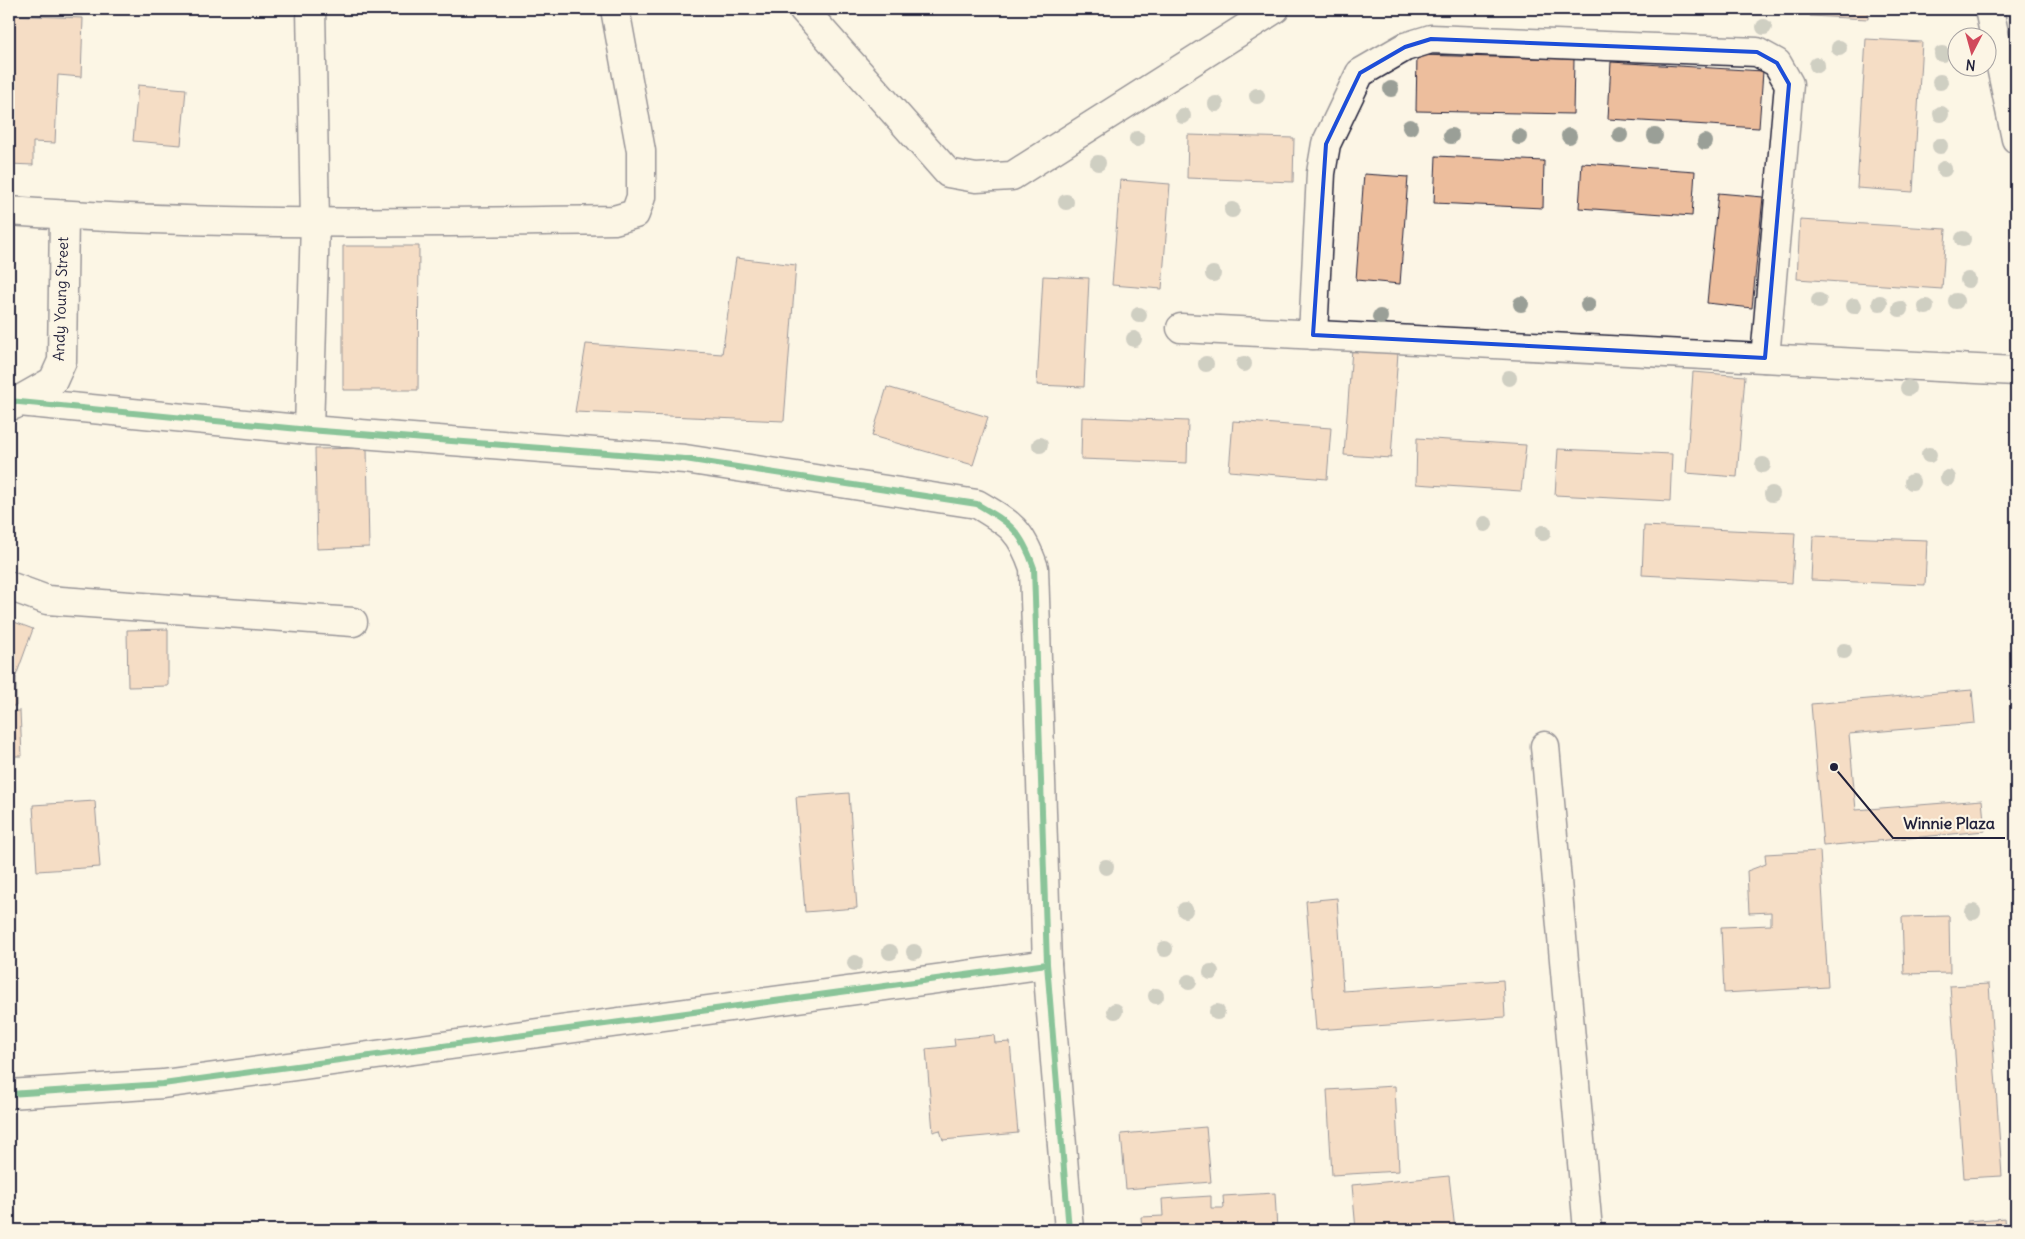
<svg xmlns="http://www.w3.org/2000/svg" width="2025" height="1239" font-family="Delius,sans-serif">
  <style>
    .building { fill: #edbe9d; stroke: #22223b }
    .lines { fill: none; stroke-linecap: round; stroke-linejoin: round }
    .minor-casing { stroke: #22223b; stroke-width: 31 }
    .minor { stroke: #fcf5e5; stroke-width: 28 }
    .cycleway-casing { stroke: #fcf5e5; stroke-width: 9 }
    .cycleway { stroke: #00873e; stroke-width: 6 }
    .tree { fill: #9a9f97 }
    .marked { fill: none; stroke: #1d4ed8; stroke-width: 4; stroke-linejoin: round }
    .labels { text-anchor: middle; stroke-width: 4.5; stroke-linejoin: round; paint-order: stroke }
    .street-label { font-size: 15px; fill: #22223b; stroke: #fcf5e5 }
    .leader { fill: none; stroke: #22223b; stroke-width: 2 }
    .callout-dot { fill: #22223b; stroke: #fcf5e5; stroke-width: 2 }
    .callout-label { font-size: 16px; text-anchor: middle; font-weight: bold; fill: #22223b; stroke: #fcf5e5; stroke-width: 4.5; stroke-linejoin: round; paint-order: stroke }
  </style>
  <rect width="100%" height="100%" fill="#fcf5e5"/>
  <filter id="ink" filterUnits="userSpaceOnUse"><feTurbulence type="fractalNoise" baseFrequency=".02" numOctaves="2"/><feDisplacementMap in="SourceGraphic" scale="10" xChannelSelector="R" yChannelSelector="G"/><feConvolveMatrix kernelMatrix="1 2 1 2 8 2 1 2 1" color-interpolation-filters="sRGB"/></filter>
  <g filter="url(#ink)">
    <g class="building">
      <path d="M 1811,9 L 1868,9 L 1868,19 L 1810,16 Z"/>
      <path d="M 9,15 L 83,18 L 81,77 L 58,75 L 55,143 L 33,142 L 33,165 L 9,164 Z"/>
      <path d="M 1866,39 L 1922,42 L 1913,192 L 1857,188 Z"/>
      <path d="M 1417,55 L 1574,59 L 1573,114 L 1416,111 Z"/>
      <path d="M 1611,62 L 1763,71 L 1759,128 L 1608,119 Z"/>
      <path d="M 138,85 L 186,89 L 181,145 L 133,141 Z"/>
      <path d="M 1188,135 L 1294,138 L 1293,182 L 1187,178 Z"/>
      <path d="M 1436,156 L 1544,161 L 1543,208 L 1434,203 Z"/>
      <path d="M 1582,163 L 1695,171 L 1692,216 L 1579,208 Z"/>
      <path d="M 1364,174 L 1408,177 L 1400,284 L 1356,280 Z"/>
      <path d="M 1120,180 L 1170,184 L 1162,289 L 1112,285 Z"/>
      <path d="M 1718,193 L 1763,197 L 1752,308 L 1707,303 Z"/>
      <path d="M 1800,220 L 1946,229 L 1942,289 L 1797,279 Z"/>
      <path d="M 343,246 L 419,246 L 418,390 L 343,390 Z"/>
      <path d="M 736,258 L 796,265 L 784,421 L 575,412 L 586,344 L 722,354 Z"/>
      <path d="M 1043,276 L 1089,278 L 1084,387 L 1037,385 Z"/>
      <path d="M 1352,349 L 1398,352 L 1391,458 L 1344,455 Z"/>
      <path d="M 1693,372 L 1745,376 L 1737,477 L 1686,473 Z"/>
      <path d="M 887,387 L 988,417 L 973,465 L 872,436 Z"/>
      <path d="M 1082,417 L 1188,421 L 1187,463 L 1081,459 Z"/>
      <path d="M 1233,421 L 1331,428 L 1327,479 L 1229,471 Z"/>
      <path d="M 1417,438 L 1526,445 L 1521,491 L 1416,484 Z"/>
      <path d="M 367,448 L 369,547 L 317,549 L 315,449 Z"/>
      <path d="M 1558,449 L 1672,454 L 1670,501 L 1555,495 Z"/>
      <path d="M 1644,526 L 1795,533 L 1792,583 L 1642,575 Z"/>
      <path d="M 1813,536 L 1927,540 L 1925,585 L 1811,580 Z"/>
      <path d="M 9,620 L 33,629 L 16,676 L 9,674 Z"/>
      <path d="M 168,629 L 168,686 L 128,687 L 127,630 Z"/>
      <path d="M 16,677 L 16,706 L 9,706 L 9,678 Z"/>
      <path d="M 1972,690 L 1975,723 L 1849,734 L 1856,810 L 1982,800 L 1985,831 L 1823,846 L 1811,704 Z"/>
      <path d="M 9,711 L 20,711 L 22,756 L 9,756 Z"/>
      <path d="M 849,793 L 857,908 L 805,912 L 796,797 Z"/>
      <path d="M 95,801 L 100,867 L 37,871 L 33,805 Z"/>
      <path d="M 1820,851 L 1828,987 L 1724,993 L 1721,927 L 1771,925 L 1771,912 L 1749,913 L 1747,871 L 1766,864 L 1765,854 Z"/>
      <path d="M 1337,898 L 1343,991 L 1503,980 L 1505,1017 L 1316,1030 L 1306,901 Z"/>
      <path d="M 1949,916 L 1950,973 L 1904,974 L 1902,917 Z"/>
      <path d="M 1989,984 L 2002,1176 L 1964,1178 L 1950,986 Z"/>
      <path d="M 994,1035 L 995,1043 L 1010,1042 L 1018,1133 L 943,1140 L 940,1130 L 933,1132 L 926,1049 L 955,1046 L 954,1039 Z"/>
      <path d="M 1395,1086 L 1399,1171 L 1332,1175 L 1327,1090 Z"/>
      <path d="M 1206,1127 L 1211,1182 L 1126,1189 L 1121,1134 Z"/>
      <path d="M 1449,1176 L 1455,1230 L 1356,1230 L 1352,1185 Z"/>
      <path d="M 1275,1193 L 1277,1230 L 1142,1230 L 1141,1217 L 1163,1216 L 1162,1199 L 1211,1196 L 1211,1208 L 1224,1208 L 1223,1196 Z"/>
      <path d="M 2005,1218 L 2006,1230 L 1968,1230 L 1967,1221 Z"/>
    </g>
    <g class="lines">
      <g class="minor-casing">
        <g id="minor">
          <path d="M 803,9 L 948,173 L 976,178 L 1012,176 L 1275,9"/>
          <path d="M 1989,9 L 2016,139"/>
          <path d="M 9,211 C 210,226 413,223 614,220 L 635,214 L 641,197 L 641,151 L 615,9"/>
          <path d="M 1181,328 L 2016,371"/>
          <path d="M 1313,335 L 1321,173 L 1326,144 L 1360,73 L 1405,47 L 1431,39 L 1757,52 L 1777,63 L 1789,84 L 1765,358"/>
          <path d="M 9,401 L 309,430 L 685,459 L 977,504 C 1011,524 1021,530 1034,568 L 1047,964 L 1069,1230"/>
          <path d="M 14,405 L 16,402 L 53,381 L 62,361 L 64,215"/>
          <path d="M 309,430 L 315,222 L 311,9"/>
          <path d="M 9,586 L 47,600 L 353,622"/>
          <path d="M 1545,746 L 1588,1230"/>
          <path d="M 9,1094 L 163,1084 L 1047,964"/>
        </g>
      </g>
      <use href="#minor" class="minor"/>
      <g class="cycleway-casing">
        <g id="cycleway">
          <path d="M 9,401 L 309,430 L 685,459 L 977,504 C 1011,524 1021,530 1034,568 L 1047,964 L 1069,1230"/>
          <path d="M 9,1094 L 163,1084 L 1047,964"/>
        </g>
      </g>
      <use href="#cycleway" class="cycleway"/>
    </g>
    <g class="tree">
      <circle cx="1764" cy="27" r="8"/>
      <circle cx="1839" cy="48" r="8"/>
      <circle cx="1942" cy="54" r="8"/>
      <circle cx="1817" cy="65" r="8"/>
      <circle cx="1940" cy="82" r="8"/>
      <circle cx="1391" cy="89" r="8"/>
      <circle cx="1257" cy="96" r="8"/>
      <circle cx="1216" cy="104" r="8"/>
      <circle cx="1941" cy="114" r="8"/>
      <circle cx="1183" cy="116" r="8"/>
      <circle cx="1410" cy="127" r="8"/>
      <circle cx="1620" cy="135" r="8"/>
      <circle cx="1451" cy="136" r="8"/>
      <circle cx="1569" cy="136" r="8"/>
      <circle cx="1655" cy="136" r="8"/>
      <circle cx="1519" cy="137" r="8"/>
      <circle cx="1137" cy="139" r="8"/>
      <circle cx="1705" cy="142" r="8"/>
      <circle cx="1940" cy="146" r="8"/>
      <circle cx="1098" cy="163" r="8"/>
      <circle cx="1944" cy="169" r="8"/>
      <circle cx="1066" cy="202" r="8"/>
      <circle cx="1232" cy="210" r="8"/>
      <circle cx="1963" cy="239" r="8"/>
      <circle cx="1213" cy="274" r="8"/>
      <circle cx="1968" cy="280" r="8"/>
      <circle cx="1819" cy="301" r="8"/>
      <circle cx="1956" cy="301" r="8"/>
      <circle cx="1880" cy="303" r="8"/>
      <circle cx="1521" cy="304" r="8"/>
      <circle cx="1588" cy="305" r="8"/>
      <circle cx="1854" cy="306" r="8"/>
      <circle cx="1926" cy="307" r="8"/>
      <circle cx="1900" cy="309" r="8"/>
      <circle cx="1139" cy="315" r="8"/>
      <circle cx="1380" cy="317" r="8"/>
      <circle cx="1134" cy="339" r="8"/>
      <circle cx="1206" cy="364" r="8"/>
      <circle cx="1244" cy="364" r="8"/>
      <circle cx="1509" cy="378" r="8"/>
      <circle cx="1908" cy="388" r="8"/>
      <circle cx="1040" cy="445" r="8"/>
      <circle cx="1929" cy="455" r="8"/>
      <circle cx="1763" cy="465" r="8"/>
      <circle cx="1948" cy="478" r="8"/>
      <circle cx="1912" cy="482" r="8"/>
      <circle cx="1772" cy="494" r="8"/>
      <circle cx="1485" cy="524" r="8"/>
      <circle cx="1543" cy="533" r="8"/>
      <circle cx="1844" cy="651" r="8"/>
      <circle cx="1106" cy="867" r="8"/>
      <circle cx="1185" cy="910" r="8"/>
      <circle cx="1973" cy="912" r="8"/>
      <circle cx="1165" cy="949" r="8"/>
      <circle cx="890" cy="952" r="8"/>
      <circle cx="914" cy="952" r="8"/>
      <circle cx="855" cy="963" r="8"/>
      <circle cx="1211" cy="972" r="8"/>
      <circle cx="1189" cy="982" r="8"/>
      <circle cx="1156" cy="996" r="8"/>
      <circle cx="1115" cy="1011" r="8"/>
      <circle cx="1217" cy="1012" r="8"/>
    </g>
  </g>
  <path d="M0 0H2025V1239H0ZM 1431,39 L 1757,52 L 1777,63 L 1789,84 L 1765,358 L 1313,335 L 1326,144 L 1360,73 L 1405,47 Z" fill="#fcf5e5" fill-opacity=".55" fill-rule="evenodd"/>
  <path class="marked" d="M 1431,39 L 1757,52 L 1777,63 L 1789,84 L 1765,358 L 1313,335 L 1326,144 L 1360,73 L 1405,47 Z"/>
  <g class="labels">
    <g class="street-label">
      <text transform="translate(61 299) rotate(-88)" y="5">Andy Young Street</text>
    </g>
  </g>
  <path class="leader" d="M1834 767L1893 838H2005"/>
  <circle class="callout-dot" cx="1834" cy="767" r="5"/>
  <g class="callout-label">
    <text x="1949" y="829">Winnie Plaza</text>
  </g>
  <rect width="2025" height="1239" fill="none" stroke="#fcf5e5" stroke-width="30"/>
  <rect x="15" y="15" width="1995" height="1209" fill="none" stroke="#22223b" stroke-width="2" filter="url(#ink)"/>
  <g transform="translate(1972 52) rotate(186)"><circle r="24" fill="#fcf5e5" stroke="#a5a1a1"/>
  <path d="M0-4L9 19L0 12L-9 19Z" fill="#d1495b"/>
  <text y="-8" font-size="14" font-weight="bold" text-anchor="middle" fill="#22223b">N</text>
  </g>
</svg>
